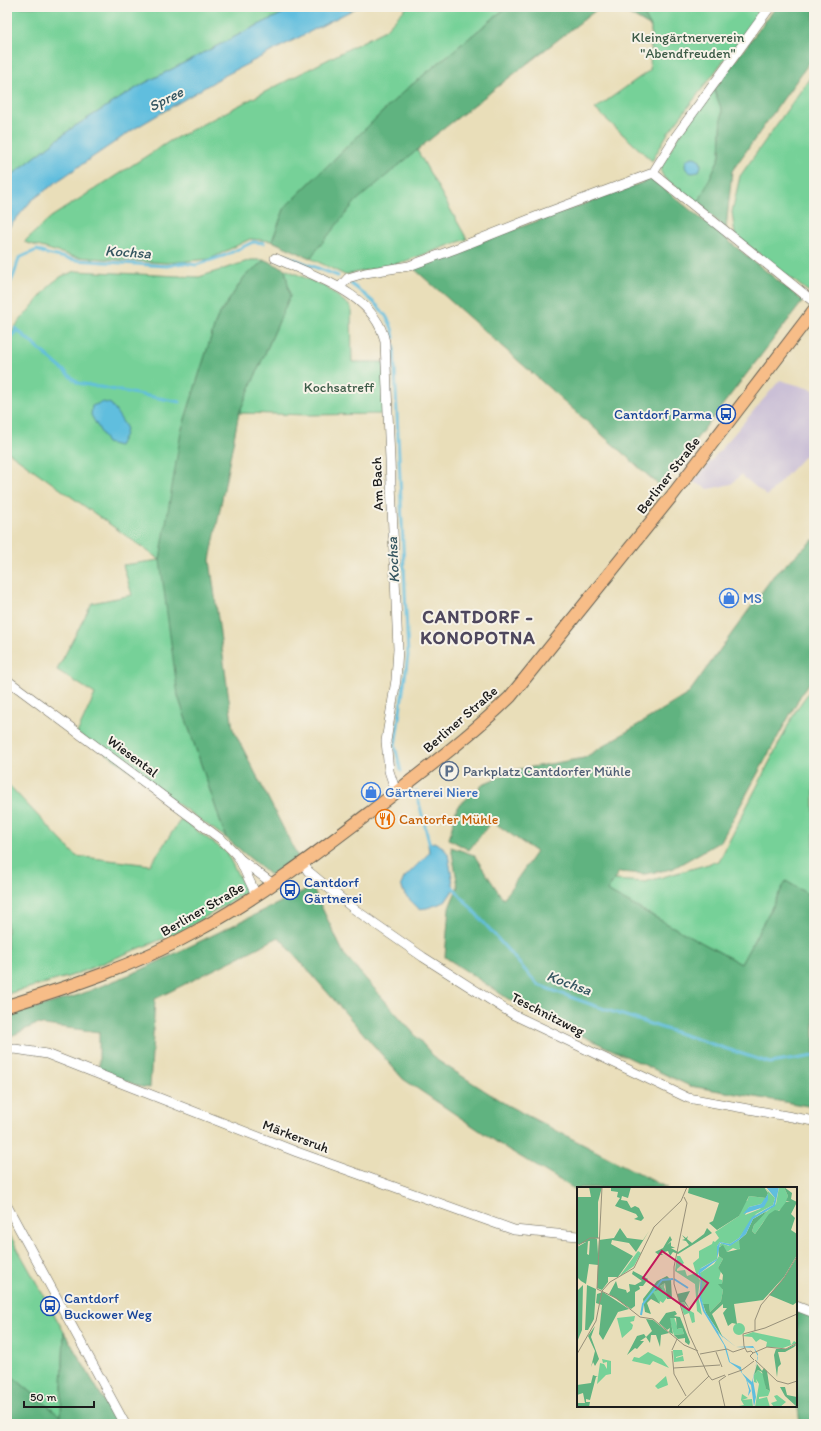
<svg xmlns="http://www.w3.org/2000/svg" width="821" height="1431" font-family="Itim,sans-serif">
  <style>
    .industrial { fill: #cabfd6 }
    .green { fill: #76d198; stroke: #49765a }
    .forest { fill: #60b380; stroke: #3e684e }
    .water { fill: #60bede; stroke: #3e6d7d }
    .lines { fill: none; stroke-linecap: round; stroke-linejoin: round }
    .stream { stroke: #60bede; stroke-width: 3 }
    .minor-casing { stroke: #646053; stroke-width: 10 }
    .major-casing { stroke: #646053; stroke-width: 14 }
    .minor { stroke: #fff; stroke-width: 9 }
    .major { stroke: #f7bd88; stroke-width: 12 }
    .labels { text-anchor: middle; stroke-width: 4; stroke-linejoin: round; paint-order: stroke }
    .park-label { font-size: 14px; fill: #3c5b47; stroke: #f7f3e8 }
    .transit-label { font-size: 14px; fill: #164399; stroke: #f7f3e8; text-anchor: start }
    .street-label { font-size: 14px; fill: #1c1c1c; stroke: #f7f3e8 }
    .shop-label { font-size: 14px; fill: #366cbe; stroke: #f7f3e8; text-anchor: start }
    .service-label { font-size: 14px; fill: #4e5e75; stroke: #f7f3e8; text-anchor: start }
    .food-label { font-size: 14px; fill: #c56008; stroke: #f7f3e8; text-anchor: start }
    .water-label { font-size: 15px; font-style: italic; fill: #345560; stroke: #f7f3e8 }
    .district-label { font-size: 18px; font-weight: bold; letter-spacing: 1px; fill: #4e475d; stroke: #f7f3e8 }
    .inset-river { fill: none; stroke: #60bede; stroke-width: 2 }
    .inset-road { fill: none; stroke: #97907a; stroke-width: 1 }
    .view { fill: #c2185b; fill-opacity: 0.15; stroke: #c2185b; stroke-width: 2 }
    .inset-edge { fill: none; stroke: #1c1c1c; stroke-width: 2 }
  </style>
  <rect width="100%" height="100%" fill="#f7f3e8"/>
  <filter id="ink" filterUnits="userSpaceOnUse"><feTurbulence type="fractalNoise" baseFrequency=".025" numOctaves="2"/><feDisplacementMap in="SourceGraphic" scale="8" xChannelSelector="R" yChannelSelector="G"/><feConvolveMatrix kernelMatrix="1 2 1 2 8 2 1 2 1" color-interpolation-filters="sRGB"/></filter>
  <filter id="wash" filterUnits="userSpaceOnUse"><feTurbulence type="fractalNoise" baseFrequency=".012" numOctaves="4" result="noise"/><feDisplacementMap in="SourceGraphic" scale="16" xChannelSelector="R" yChannelSelector="G"/><feGaussianBlur stdDeviation="0.9" result="paint"/><feColorMatrix in="noise" values="0 0 0 0 0 0 0 0 0 0 0 0 0 0 0 0 0 1.4 0 .05"/><feComposite in="paint" operator="in"/></filter>
  <g filter="url(#wash)">
    <rect width="100%" height="100%" fill="#e9deb9"/>
    <path class="industrial" d="M 780,380 L 814,390 L 814,446 L 767,496 L 741,475 L 731,484 L 709,489 L 693,482 Z"/>
    <g class="green">
      <path d="M 7,7 L 296,7 L 248,30 L 143,84 L 72,128 L 7,179 Z"/>
      <path d="M 407,7 L 507,7 L 403,92 L 285,207 L 272,241 L 250,239 L 210,259 L 167,263 L 75,257 L 24,242 L 51,217 L 170,141 L 385,30 Z"/>
      <path d="M 640,7 L 765,7 L 668,133 L 652,161 L 595,109 L 650,70 L 651,28 Z"/>
      <path d="M 814,72 L 814,288 L 810,293 L 735,235 L 732,212 L 740,176 Z"/>
      <path d="M 714,89 L 722,111 L 720,156 L 698,204 L 664,178 L 661,172 L 662,165 L 676,140 Z"/>
      <path d="M 417,150 L 467,239 L 403,262 L 345,275 L 310,258 L 355,201 Z"/>
      <path d="M 251,260 L 265,260 L 245,276 L 217,318 L 181,432 L 178,696 L 226,838 L 77,733 L 95,694 L 57,670 L 92,603 L 132,595 L 123,565 L 160,560 L 7,451 L 7,336 L 52,283 L 62,276 L 76,271 L 199,277 Z"/>
      <path d="M 285,269 L 326,287 L 351,307 L 352,362 L 384,362 L 386,414 L 308,415 L 239,413 L 290,296 Z"/>
      <path d="M 814,685 L 814,898 L 786,881 L 741,964 L 607,891 L 614,880 L 645,882 L 719,861 L 796,710 Z"/>
      <path d="M 7,783 L 76,856 L 150,865 L 181,819 L 226,852 L 247,892 L 182,931 L 71,976 L 7,994 Z"/>
      <path d="M 7,1230 L 64,1332 L 61,1417 L 7,1372 Z"/>
    </g>
    <g class="forest">
      <path d="M 507,7 L 600,7 L 433,137 L 356,201 L 310,258 L 272,241 L 285,207 L 403,92 Z"/>
      <path d="M 617,7 L 640,7 L 651,27 Z"/>
      <path d="M 776,7 L 814,7 L 814,56 L 732,171 L 726,229 L 698,204 L 720,156 L 722,111 L 714,89 Z"/>
      <path d="M 652,179 L 803,301 L 660,486 L 412,267 Z"/>
      <path d="M 265,260 L 285,269 L 290,296 L 239,413 L 210,560 L 233,729 L 298,857 L 270,875 L 226,838 L 178,696 L 160,560 L 181,432 L 217,318 L 245,276 Z"/>
      <path d="M 814,539 L 814,677 L 802,693 L 776,740 L 721,841 L 672,869 L 645,874 L 619,872 L 607,891 L 741,964 L 786,881 L 814,898 L 814,1107 L 690,1086 L 522,1008 L 445,957 L 449,908 L 458,886 L 451,847 L 474,855 L 503,899 L 536,852 L 492,821 L 469,850 L 449,839 L 457,807 L 485,783 L 515,770 L 584,758 L 688,694 L 774,575 Z"/>
      <path d="M 312,887 L 344,954 L 437,1060 L 507,1105 L 667,1188 L 578,1188 L 578,1191 L 504,1147 L 403,1079 L 279,937 L 155,999 L 150,1088 L 141,1087 L 99,1071 L 99,1032 L 37,1024 L 7,1038 L 7,1016 L 79,995 L 141,970 Z"/>
      <path d="M 796,1308 L 814,1316 L 814,1424 L 800,1424 L 796,1392 Z"/>
      <path d="M 64,1332 L 118,1424 L 7,1424 L 7,1372 L 61,1417 Z"/>
    </g>
    <g class="water">
      <path d="M 296,7 L 358,7 L 222,77 L 134,129 L 62,178 L 31,201 L 7,230 L 7,179 L 72,128 L 143,84 L 248,30 Z"/>
      <circle cx="693" cy="165" r="8"/>
      <path d="M 103,402 L 111,404 L 126,427 L 125,434 L 119,446 L 107,443 L 91,415 L 92,406 Z"/>
      <path d="M 434,842 L 443,847 L 448,854 L 454,889 L 445,902 L 427,908 L 419,909 L 405,895 L 401,885 L 404,878 L 429,853 L 428,844 Z"/>
    </g>
    <g class="lines">
      <g class="stream">
        <path d="M 284,255 L 338,276"/>
        <path d="M 351,284 C 369,298 392,313 394,338"/>
        <path d="M 7,287 C 14,281 16,267 19,258 L 37,250 L 47,254 L 75,260 L 167,266 L 183,263 L 196,265 L 226,255 L 253,242 L 264,243"/>
        <path d="M 7,321 L 8,322"/>
        <path d="M 15,328 L 78,383 L 180,402"/>
        <path d="M 7,342 L 17,330"/>
        <path d="M 394,346 L 408,656 L 395,746 L 401,771"/>
        <path d="M 416,791 L 430,846"/>
        <path d="M 452,886 L 538,985 L 598,1007 L 770,1063 L 814,1056"/>
      </g>
    </g>
  </g>
  <g filter="url(#ink)">
    <g class="lines">
      <g class="minor-casing">
        <g id="minor">
          <path d="M 653,173 L 814,302"/>
          <path d="M 275,258 C 314,276 376,294 385,342 L 398,649 L 396,680 L 386,741 L 389,771 L 396,792"/>
          <path d="M 340,287 L 348,278 L 365,273 L 409,266 L 455,249 L 543,214 L 653,173 L 676,136 L 770,7"/>
          <path d="M 7,680 L 222,840 L 234,852 L 239,858 L 256,895"/>
          <path d="M 240,859 L 273,884"/>
          <path d="M 303,863 L 308,871 L 354,909 L 423,957 L 514,1015 L 688,1098 L 814,1121"/>
          <path d="M 7,1050 L 15,1049 L 47,1054 L 297,1152 L 514,1230 L 578,1236"/>
          <path d="M 7,1206 L 125,1424"/>
          <path d="M 796,1306 L 814,1313"/>
        </g>
      </g>
      <g class="major-casing">
        <path id="major" d="M 7,1006 C 72,986 136,965 195,932 C 260,897 318,852 377,807 C 422,772 469,737 510,697 L 671,497 L 814,310"/>
      </g>
      <use href="#minor" class="minor"/>
      <use href="#major" class="major"/>
    </g>
  </g>
  <defs>
    <g id="bus-ring" transform="scale(1)"><circle r="9.5" fill="#f7f3e8" stroke="#1a4fb4" stroke-width="1.5"/><path d="M-5-6H5V4H4V6H2V4H-2V6H-4V4H-5ZM-3.5-4V0h7V-4ZM-3.5 1.2v1.5H-2V1.2ZM2 1.2v1.5H3.5V1.2Z" fill="#1a4fb4"/></g>
    <g id="shop-ring" transform="scale(1)"><circle r="9.5" fill="#f7f3e8" stroke="#3f7fe0" stroke-width="1.5"/><path d="M-5-2.5h2.3a2.7 3.5 0 0 1 5.4 0H5L5.5 6h-11ZM-1.5-2.5h3a1.5 2.3 0 0 0-3 0Z" fill="#3f7fe0"/></g>
    <g id="parking-ring" transform="scale(1)"><circle r="9.5" fill="#f7f3e8" stroke="#5c6f8a" stroke-width="1.5"/><path d="M-3.5-5.5H1a3.5 3.5 0 0 1 0 7H-1V5.5H-3.5ZM-1-3.4V-.6H.8a1.4 1.4 0 0 0 0-2.8Z" fill="#5c6f8a"/></g>
    <g id="restaurant-ring" transform="scale(1)"><circle r="9.5" fill="#f7f3e8" stroke="#e8710a" stroke-width="1.5"/><path d="M-5-6h1v4h1v-4h1v4h1v-4h1v5L-1.5 .5V6h-2V.5L-5-1ZM5-6V6H3V1.5H1.5Q1.5-4 5-6Z" fill="#e8710a"/></g>
  </defs>
  <g fill-rule="evenodd">
    <use href="#bus-ring" x="726" y="414"/>
    <use href="#shop-ring" x="729" y="598"/>
    <use href="#parking-ring" x="449" y="771"/>
    <use href="#shop-ring" x="371" y="792"/>
    <use href="#restaurant-ring" x="385" y="819"/>
    <use href="#bus-ring" x="290" y="890"/>
    <use href="#bus-ring" x="50" y="1306"/>
  </g>
  <g class="labels">
    <g class="park-label">
      <text x="688" y="42">Kleingärtnerverein<tspan x="688" dy="16">"Abendfreuden"</tspan></text>
      <text x="339" y="392">Kochsatreff</text>
    </g>
    <g class="transit-label">
      <text x="712" y="419" text-anchor="end">Cantdorf Parma</text>
      <text x="304" y="887">Cantdorf<tspan x="304" dy="16">Gärtnerei</tspan></text>
      <text x="64" y="1303">Cantdorf<tspan x="64" dy="16">Buckower Weg</tspan></text>
    </g>
    <g class="street-label">
      <text transform="translate(668 475) rotate(-52)" y="5">Berliner Straße</text>
      <text transform="translate(377 484) rotate(-92)" y="5">Am Bach</text>
      <text transform="translate(460 719) rotate(-41)" y="5">Berliner Straße</text>
      <text transform="translate(133 756) rotate(37)" y="5">Wiesental</text>
      <text transform="translate(202 909) rotate(-30)" y="5">Berliner Straße</text>
      <text transform="translate(548 1014) rotate(27)" y="5">Teschnitzweg</text>
      <text transform="translate(296 1136) rotate(21)" y="5">Märkersruh</text>
    </g>
    <g class="shop-label">
      <text x="743" y="603">MS</text>
      <text x="385" y="797">Gärtnerei Niere</text>
    </g>
    <g class="service-label">
      <text x="463" y="776">Parkplatz Cantdorfer Mühle</text>
    </g>
    <g class="food-label">
      <text x="399" y="824">Cantorfer Mühle</text>
    </g>
    <g class="water-label">
      <text transform="translate(166 99) rotate(-27)" y="5">Spree</text>
      <text transform="translate(128 252) rotate(4)" y="5">Kochsa</text>
      <text transform="translate(393 560) rotate(-93)" y="5">Kochsa</text>
      <text transform="translate(569 983) rotate(20)" y="5">Kochsa</text>
    </g>
    <g class="district-label">
      <text x="478" y="623">CANTDORF -<tspan x="478" dy="21">KONOPOTNA</tspan></text>
    </g>
  </g>
  <g transform="translate(577 1187)">
    <rect width="220" height="220" fill="#e9deb9"/>
    <path d="M 187,0 L 198,11 L 196,18 L 179,27 L 162,51 L 153,57 L 143,55 L 140,59 L 140,72 L 124,81 L 120,89 L 123,93 L 121,108 L 125,128 L 120,124 L 118,97 L 98,84 L 100,69 L 103,69 L 107,76 L 100,82 L 100,84 L 108,83 L 110,89 L 119,86 L 116,76 L 122,71 L 122,64 L 135,57 L 136,54 L 138,55 L 142,51 L 138,45 L 162,29 L 167,14 L 170,14 L 172,9 L 190,11 L 191,5 ZM 191,11 L 183,22 L 168,28 L 172,20 L 184,17 ZM 202,0 L 207,0 L 211,9 L 208,19 L 187,34 L 178,47 L 175,44 L 177,38 L 183,30 L 199,17 ZM 162,53 L 165,60 L 161,63 L 156,61 L 150,65 L 143,59 L 141,61 L 144,56 L 152,59 ZM 61,64 L 64,66 L 57,79 L 42,90 ZM 142,69 L 146,72 L 141,81 L 144,84 L 142,92 L 145,93 L 145,97 L 142,97 L 146,103 L 144,114 L 133,125 L 132,117 L 126,117 L 124,112 L 123,86 L 137,77 ZM 88,96 L 87,100 L 91,109 L 86,116 L 83,114 L 83,116 L 78,112 L 76,105 L 84,102 L 83,99 ZM 107,115 L 110,122 L 117,126 L 118,135 L 115,136 L 112,126 L 107,128 L 103,116 ZM 58,129 L 57,134 L 53,135 L 56,138 L 55,142 L 45,151 L 40,131 ZM 97,130 L 101,142 L 105,141 L 107,147 L 97,148 L 92,131 ZM156 142a6 6 0 1 1 12 0a6 6 0 1 1-12 0ZM 176,145 L 213,153 L 214,158 L 217,154 L 220,156 L 206,161 L 189,160 L 190,155 L 183,152 L 179,155 L 175,150 L 165,149 ZM 105,163 L 106,168 L 99,170 L 99,171 L 106,169 L 107,174 L 97,175 L 96,163 ZM 71,165 L 85,172 L 92,181 L 76,174 L 73,178 L 55,174 L 57,170 L 62,171 ZM 25,172 L 34,174 L 34,187 L 29,188 L 20,197 L 23,176 L 27,177 L 30,182 L 30,175 L 26,176 ZM 181,183 L 187,188 L 189,202 L 193,204 L 191,209 L 182,210 L 182,212 L 190,210 L 193,220 L 178,220 L 182,197 L 179,192 L 180,196 L 177,195 L 177,188 ZM 89,189 L 91,198 L 81,202 L 78,199 ZM 165,207 L 171,211 L 165,213 L 175,212 L 176,220 L 157,220 L 167,218 L 164,213 ZM 200,208 L 209,215 L 203,220 L 197,220 L 194,216 L 200,214 L 197,209 Z" fill="#76d198" fill-rule="evenodd"/>
    <path d="M 12,0 L 25,0 L 21,15 L 21,51 L 0,58 L 0,10 L 14,10 ZM 34,0 L 54,0 L 51,11 L 45,9 L 44,13 L 50,14 L 54,21 L 58,19 L 62,21 L 67,31 L 64,34 L 57,32 L 61,30 L 59,27 L 38,19 L 43,11 L 40,10 L 41,5 L 34,4 ZM 112,0 L 187,0 L 191,6 L 189,11 L 172,9 L 162,29 L 140,43 L 132,36 L 136,34 L 142,16 L 111,6 ZM 207,0 L 215,6 L 214,12 L 220,15 L 214,27 L 218,31 L 214,43 L 220,47 L 220,68 L 207,90 L 186,113 L 157,117 L 160,137 L 155,136 L 151,139 L 146,126 L 150,121 L 146,121 L 146,117 L 135,127 L 146,151 L 129,126 L 126,117 L 132,117 L 133,125 L 144,114 L 146,103 L 141,97 L 145,97 L 146,88 L 141,81 L 146,72 L 142,69 L 141,61 L 146,58 L 150,65 L 163,62 L 162,53 L 169,47 L 176,32 L 190,24 L 177,38 L 175,44 L 178,47 L 192,27 L 198,23 L 202,24 L 209,15 L 213,14 L 209,14 L 211,9 ZM 43,41 L 50,51 L 66,53 L 72,44 L 59,65 L 52,56 L 35,53 L 34,57 L 56,69 L 41,90 L 31,90 L 31,95 L 25,103 L 20,101 L 21,78 L 12,77 L 9,97 L 4,94 L 0,90 L 0,60 L 11,54 L 10,67 L 12,68 L 13,52 L 20,52 L 21,67 L 22,53 L 37,51 ZM 130,41 L 135,46 L 101,67 L 96,65 L 93,69 L 91,64 L 84,66 L 86,68 L 82,68 L 78,65 L 86,61 L 93,49 L 95,53 L 90,58 L 94,55 L 94,59 L 98,61 L 94,61 L 101,65 L 112,58 L 109,54 L 105,53 L 108,52 L 105,48 L 109,51 L 111,49 L 110,52 L 115,56 L 127,47 ZM 220,70 L 220,115 L 216,118 L 192,108 L 207,91 ZM 56,84 L 71,92 L 66,99 L 62,99 L 63,102 L 58,105 L 58,119 L 54,122 L 32,107 L 39,94 L 41,101 L 49,103 L 50,106 L 53,104 L 52,97 L 58,98 L 65,94 L 55,87 ZM 90,89 L 94,93 L 95,112 L 90,112 L 88,96 L 83,99 L 85,102 L 76,105 L 83,117 L 74,112 L 70,116 L 74,127 L 68,125 L 66,112 L 80,94 ZM 6,98 L 5,143 L 0,155 L 0,104 ZM 10,98 L 19,102 L 17,132 L 11,143 L 8,143 ZM 113,104 L 108,114 L 114,124 L 107,115 L 103,116 L 100,107 ZM 26,105 L 52,122 L 41,125 L 26,153 L 22,147 L 25,118 L 19,116 L 20,107 ZM 98,124 L 100,127 L 97,129 L 103,130 L 113,155 L 112,158 L 108,155 L 108,151 L 101,152 L 97,148 L 107,147 L 105,141 L 100,142 L 99,131 L 93,131 L 96,147 L 92,145 L 93,141 L 90,143 L 82,136 L 89,126 ZM 69,132 L 76,133 L 92,146 L 84,148 L 83,160 L 79,148 L 74,148 L 73,156 L 69,150 L 75,144 ZM 18,139 L 14,150 L 22,172 L 18,179 L 16,175 L 14,180 L 18,164 L 11,149 ZM 67,147 L 69,150 L 63,154 L 67,154 L 60,162 L 58,161 L 50,168 L 60,149 ZM 220,157 L 217,160 L 208,165 L 201,165 L 204,177 L 201,180 L 200,190 L 197,168 L 199,162 L 209,162 ZM 180,177 L 185,184 L 187,181 L 190,184 L 193,204 L 189,202 L 185,185 L 181,183 L 177,188 ZM 16,188 L 21,190 L 19,190 L 13,213 L 9,212 L 9,215 L 13,215 L 12,220 L 1,220 L 1,216 L 8,216 L 6,206 L 0,208 L 0,198 L 14,196 ZM 203,200 L 208,200 L 210,208 L 220,210 L 220,220 L 208,209 Z" fill="#60b380"/>
    <path d="M 189,0 L 202,0 L 198,19 L 176,32 L 169,47 L 162,53 L 153,59 L 143,56 L 140,73 L 123,86 L 125,92 L 124,110 L 128,124 L 142,146 L 159,160 L 176,159 L 181,167 L 176,193 L 179,210 L 177,220 L 174,198 L 170,194 L 174,204 L 171,209 L 172,203 L 169,192 L 162,182 L 152,175 L 147,158 L 126,124 L 122,110 L 124,93 L 121,86 L 123,82 L 140,72 L 140,59 L 143,55 L 153,57 L 162,51 L 175,30 L 196,18 L 198,11 ZM 141,146 L 159,160 L 177,161 L 181,170 L 175,195 L 165,186 L 164,180 L 153,175 L 149,160 ZM 191,7 L 191,13 L 187,20 L 166,27 L 172,20 L 184,17 Z" fill="#60bede" fill-rule="evenodd"/>
    <path class="inset-river" d="M 97,92 L 111,101M 73,108 L 85,93 L 96,92M 64,128 L 66,117 L 73,108"/>
    <path class="inset-road" d="M 25,0 L 20,102 L 39,111 L 63,130 L 76,132 L 107,158 L 121,164M 107,10 L 110,16 L 97,80 L 97,97 L 112,147 L 131,188 L 135,193 L 148,188M 0,59 L 13,51 L 22,51M 178,144 L 178,133 L 184,118 L 207,91 L 220,69M 95,163 L 100,152M 95,164 L 97,187 L 109,209M 139,165 L 145,180M 176,166 L 190,160 L 209,162 L 220,156M 0,167 L 19,134 L 25,104 L 33,95 L 57,81 L 77,40 L 104,14 L 110,0M 123,167 L 150,162 L 156,165 L 168,161M 177,173 L 173,169 L 176,166 L 174,164 L 170,165 L 167,159 L 166,147 L 188,141 L 220,127M 178,173 L 200,194 L 211,197 L 220,194M 97,181 L 143,178M 151,188 L 165,183 L 177,174M 100,220 L 132,189M 148,220 L 142,194 L 149,189"/>
    <path class="view" d="M 85,64 L 131,96 L 112,123 L 66,91 Z"/>
    <rect width="220" height="220" class="inset-edge"/>
  </g>
  <rect width="821" height="1431" fill="none" stroke="#f7f3e8" stroke-width="24"/>
  <path d="M24 1401v6h70v-6" fill="none" stroke="#1c1c1c" stroke-width="2"/>
  <text x="30" y="1401" font-size="12" fill="#1c1c1c" stroke="#f7f3e8" stroke-width="3" paint-order="stroke">50 m</text>
</svg>
